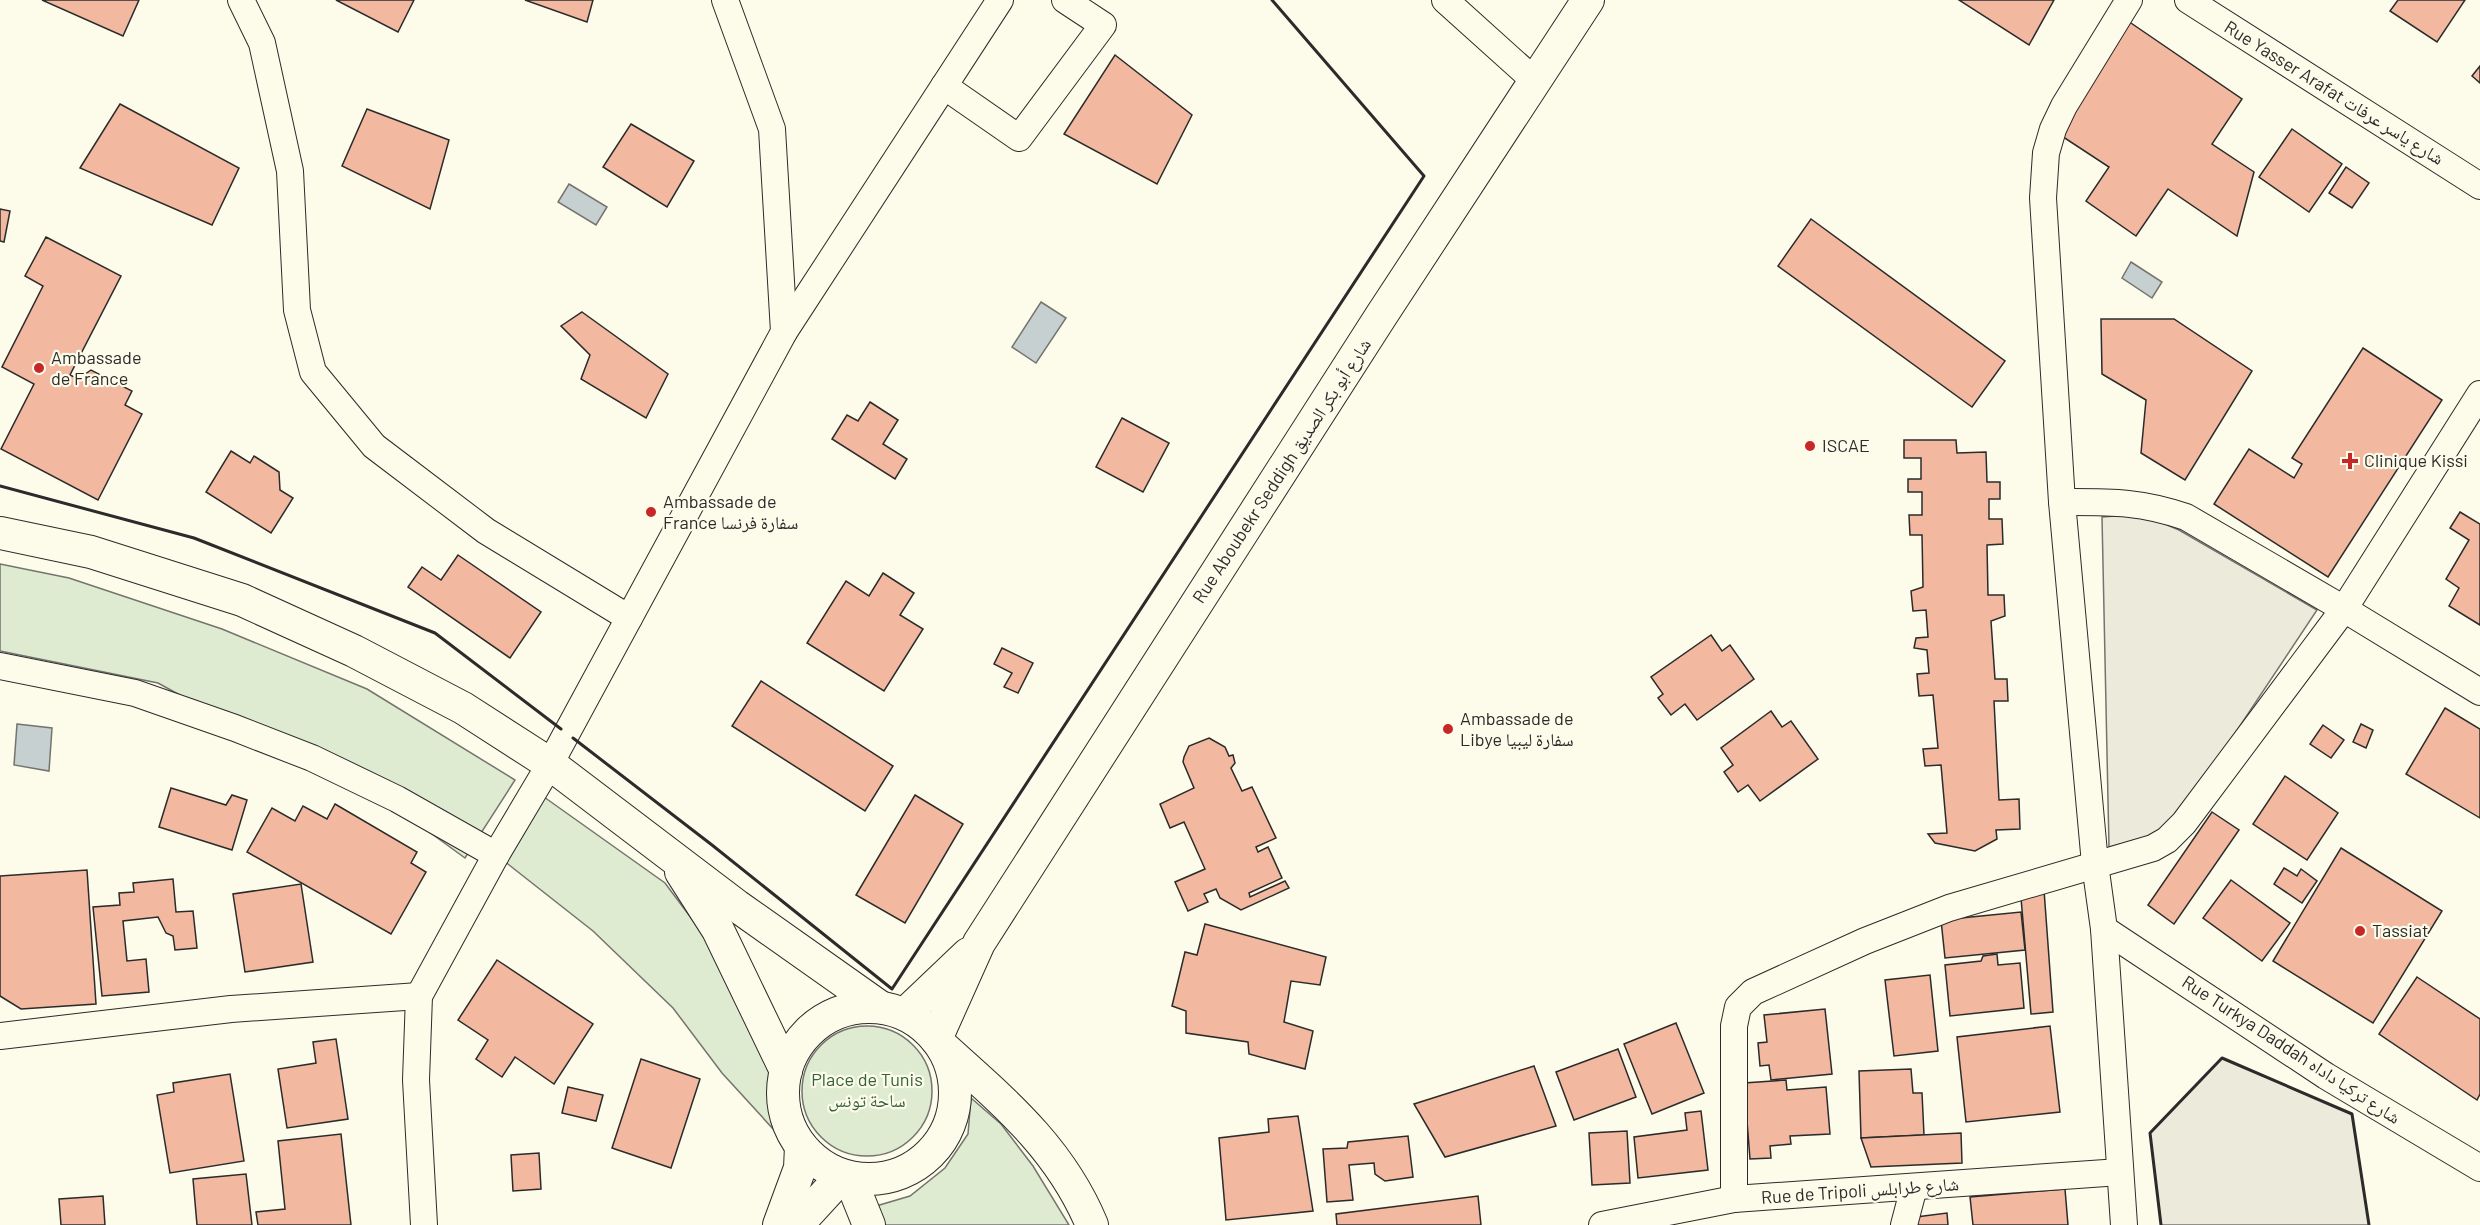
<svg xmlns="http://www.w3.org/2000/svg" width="2480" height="1225" font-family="Barlow,'Noto Naskh Arabic',sans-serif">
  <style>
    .green { fill: #deebd1; stroke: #74746e; stroke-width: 1.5 }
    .parking { fill: #eceadb; stroke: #74746e; stroke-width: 1.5 }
    .water { fill: #c7d0d0; stroke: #74746e; stroke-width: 1.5 }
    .building { fill: #f2b8a0; stroke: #2b2b2b; stroke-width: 1.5 }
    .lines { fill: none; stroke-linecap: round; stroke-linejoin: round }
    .minor-casing { stroke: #2b2b2b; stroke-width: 28 }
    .tertiary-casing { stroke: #2b2b2b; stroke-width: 34 }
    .minor { stroke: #fdfbea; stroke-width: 26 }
    .tertiary { stroke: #fdfbea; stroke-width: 32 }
    .wall { stroke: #2b2b2b; stroke-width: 3 }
    .poi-dot { fill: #c62828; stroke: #fdfbea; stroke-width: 2 }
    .labels { text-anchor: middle; stroke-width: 4.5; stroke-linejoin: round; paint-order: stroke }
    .street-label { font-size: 18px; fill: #2b2b2b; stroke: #fdfbea }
    .poi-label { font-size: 18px; fill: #2b2b2b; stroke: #fdfbea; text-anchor: start }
    .park-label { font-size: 18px; fill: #34623c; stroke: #fdfbea }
  </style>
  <rect width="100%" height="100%" fill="#fdfbea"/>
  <g class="green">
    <path d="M 0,564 L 69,578 L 222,629 L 367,689 L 515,780 L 465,858 L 388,802 L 304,763 L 158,683 L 0,651 Z"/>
    <path d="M 544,797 L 665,883 L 721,958 L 769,1071 L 775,1131 L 722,1073 L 673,1008 L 593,931 L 499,857 Z"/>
    <circle cx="867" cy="1091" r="65"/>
    <path d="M 971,1098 L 1001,1124 L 1033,1166 L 1069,1225 L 874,1225 L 866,1209 L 910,1196 L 945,1168 L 968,1134 Z"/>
  </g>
  <g class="parking">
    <path d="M 2141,514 L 2179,530 L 2317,610 L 2170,831 L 2109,847 L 2102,517 Z"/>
    <path d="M 2222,1058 L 2352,1114 L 2369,1225 L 2161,1225 L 2150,1133 Z"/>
  </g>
  <g class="water">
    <path d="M 569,184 L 607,207 L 596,225 L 558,202 Z"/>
    <path d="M 2131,262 L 2162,282 L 2152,298 L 2122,278 Z"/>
    <path d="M 1041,302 L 1066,318 L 1036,363 L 1012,347 Z"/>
    <path d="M 17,724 L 52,728 L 49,771 L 14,765 Z"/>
  </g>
  <g class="building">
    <path d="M 42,0 L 139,0 L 123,36 Z"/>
    <path d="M 336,0 L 414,0 L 398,32 Z"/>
    <path d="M 525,0 L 593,0 L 587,22 Z"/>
    <path d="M 1959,0 L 2054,0 L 2029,45 Z"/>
    <path d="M 2398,0 L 2465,0 L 2437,42 L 2390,11 Z"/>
    <path d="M 2128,21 L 2242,99 L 2212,144 L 2254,172 L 2237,236 L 2168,189 L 2136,236 L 2086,201 L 2109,167 L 2054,131 Z"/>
    <path d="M 1115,55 L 1192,115 L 1157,184 L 1064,134 Z"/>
    <path d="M 2480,66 L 2480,83 L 2472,76 Z"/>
    <path d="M 120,104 L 239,168 L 212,225 L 80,168 Z"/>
    <path d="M 367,109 L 449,140 L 430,209 L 342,166 Z"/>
    <path d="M 631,124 L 694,161 L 667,207 L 603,167 Z"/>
    <path d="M 2292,129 L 2342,164 L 2309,212 L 2259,177 Z"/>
    <path d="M 2346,167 L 2369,183 L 2352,208 L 2329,193 Z"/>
    <path d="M 0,209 L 10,211 L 4,242 L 0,241 Z"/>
    <path d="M 1811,219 L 2005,361 L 1972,407 L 1778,266 Z"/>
    <path d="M 46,237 L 121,276 L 70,375 L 78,379 L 91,370 L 132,391 L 125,405 L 142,414 L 98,500 L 1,449 L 34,384 L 2,367 L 43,286 L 25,276 Z"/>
    <path d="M 582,312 L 668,374 L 646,418 L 581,379 L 590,355 L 561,326 Z"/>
    <path d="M 2101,319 L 2174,319 L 2252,371 L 2185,480 L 2141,453 L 2146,400 L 2102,374 Z"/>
    <path d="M 2363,348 L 2442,400 L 2328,577 L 2214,504 L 2249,449 L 2294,478 L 2302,464 L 2292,458 Z"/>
    <path d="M 870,402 L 898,420 L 883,444 L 907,459 L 895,479 L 832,439 L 847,415 L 858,421 Z"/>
    <path d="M 1122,418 L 1169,443 L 1143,492 L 1096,467 Z"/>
    <path d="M 1904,440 L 1956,440 L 1957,453 L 1986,452 L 1987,482 L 2000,482 L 2000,499 L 1989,499 L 1989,519 L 2002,519 L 2003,544 L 1987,545 L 1988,595 L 2004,595 L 2005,616 L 1991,621 L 1995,679 L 2007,679 L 2008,701 L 1994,701 L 1999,800 L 2019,799 L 2020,829 L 1996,830 L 1997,839 L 1975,851 L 1935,843 L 1928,834 L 1947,833 L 1941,765 L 1925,766 L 1923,749 L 1938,748 L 1933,695 L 1919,696 L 1917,674 L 1929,673 L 1927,650 L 1914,648 L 1916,638 L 1928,637 L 1926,610 L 1913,611 L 1911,591 L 1923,587 L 1922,535 L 1910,535 L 1909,515 L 1922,515 L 1922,492 L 1908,492 L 1908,479 L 1921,479 L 1921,458 L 1904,458 Z"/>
    <path d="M 231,451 L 250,463 L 254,456 L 279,472 L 280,490 L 293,498 L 271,533 L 206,492 Z"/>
    <path d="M 2460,512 L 2480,524 L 2480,625 L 2449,606 L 2459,588 L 2446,579 L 2469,540 L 2450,528 Z"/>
    <path d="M 458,555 L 541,612 L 510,658 L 408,587 L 422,567 L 441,580 Z"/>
    <path d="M 883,573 L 914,593 L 900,615 L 923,629 L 884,691 L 807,643 L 846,581 L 869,596 Z"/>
    <path d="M 1711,635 L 1722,651 L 1730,645 L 1754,679 L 1697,720 L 1685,704 L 1671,715 L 1658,698 L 1663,694 L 1651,677 Z"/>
    <path d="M 1002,648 L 1033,663 L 1018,693 L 1004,687 L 1012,673 L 994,664 Z"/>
    <path d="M 761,681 L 893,766 L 865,811 L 732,726 Z"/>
    <path d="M 2445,708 L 2480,729 L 2480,818 L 2406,774 Z"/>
    <path d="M 1771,711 L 1782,727 L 1791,721 L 1818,759 L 1760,801 L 1748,785 L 1738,792 L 1724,772 L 1733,765 L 1721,748 Z"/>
    <path d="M 2361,724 L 2373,730 L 2366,748 L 2353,742 Z"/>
    <path d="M 2323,725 L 2344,740 L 2331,758 L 2310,744 Z"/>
    <path d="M 1209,738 L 1225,747 L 1229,756 L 1233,755 L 1235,763 L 1231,768 L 1242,791 L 1252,787 L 1276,838 L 1256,847 L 1258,852 L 1268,847 L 1282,878 L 1249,893 L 1250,897 L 1285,881 L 1289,888 L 1241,910 L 1220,898 L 1216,889 L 1204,894 L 1208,902 L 1188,911 L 1175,882 L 1205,869 L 1184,822 L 1170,828 L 1160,804 L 1194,788 L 1183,762 L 1184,757 L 1189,746 Z"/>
    <path d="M 2285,776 L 2338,813 L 2307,860 L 2253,824 Z"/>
    <path d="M 171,788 L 226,805 L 232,795 L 247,800 L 232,850 L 159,827 Z"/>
    <path d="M 915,795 L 963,824 L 905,923 L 856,895 Z"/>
    <path d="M 335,804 L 417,852 L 411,863 L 426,872 L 391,934 L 247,852 L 272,808 L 295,821 L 303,806 L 327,819 Z"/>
    <path d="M 2212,812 L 2239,830 L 2174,924 L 2148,905 Z"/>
    <path d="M 2341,848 L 2442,911 L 2373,1023 L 2273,961 Z"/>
    <path d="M 2284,868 L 2297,876 L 2301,869 L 2317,881 L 2302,903 L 2274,884 Z"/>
    <path d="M 87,870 L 96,1004 L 21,1009 L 0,996 L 0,876 Z"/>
    <path d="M 173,879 L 176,912 L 193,911 L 197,948 L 175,950 L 173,936 L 166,933 L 158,917 L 123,921 L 127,961 L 146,959 L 149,992 L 102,996 L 93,907 L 120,905 L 119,893 L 134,892 L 133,883 Z"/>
    <path d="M 2231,880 L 2290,923 L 2262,961 L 2203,918 Z"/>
    <path d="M 301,884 L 313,962 L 245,972 L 233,894 Z"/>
    <path d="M 2044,890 L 2053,1012 L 2031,1014 L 2021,898 Z"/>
    <path d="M 2021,912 L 2025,950 L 1945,958 L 1941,920 Z"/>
    <path d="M 1205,924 L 1326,957 L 1320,985 L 1291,981 L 1284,1022 L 1313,1031 L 1305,1069 L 1249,1054 L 1248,1042 L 1186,1033 L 1186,1011 L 1172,1006 L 1185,952 L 1197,955 Z"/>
    <path d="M 1997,954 L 1998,965 L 2020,963 L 2024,1008 L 1950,1016 L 1945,965 L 1981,961 L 1983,956 Z"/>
    <path d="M 497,960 L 593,1024 L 554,1084 L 515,1057 L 502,1077 L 476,1059 L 488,1040 L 458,1020 Z"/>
    <path d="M 1930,975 L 1938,1051 L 1894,1056 L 1885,980 Z"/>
    <path d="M 2417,977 L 2480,1019 L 2480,1094 L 2477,1100 L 2379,1034 Z"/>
    <path d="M 1825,1009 L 1832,1074 L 1771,1080 L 1769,1065 L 1760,1066 L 1758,1043 L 1767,1042 L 1764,1015 Z"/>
    <path d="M 1676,1023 L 1704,1093 L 1652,1114 L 1624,1044 Z"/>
    <path d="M 2050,1026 L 2060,1112 L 1966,1122 L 1957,1037 Z"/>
    <path d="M 336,1039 L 348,1119 L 287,1128 L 278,1069 L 316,1063 L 313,1042 Z"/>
    <path d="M 1618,1049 L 1636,1097 L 1574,1120 L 1556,1072 Z"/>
    <path d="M 641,1059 L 700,1079 L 671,1168 L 612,1148 Z"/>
    <path d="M 1534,1066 L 1556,1126 L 1445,1157 L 1414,1104 Z"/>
    <path d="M 1911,1069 L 1913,1093 L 1922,1093 L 1924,1135 L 1861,1138 L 1859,1071 Z"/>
    <path d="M 230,1074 L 244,1161 L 170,1173 L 157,1095 L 174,1092 L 173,1083 Z"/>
    <path d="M 1786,1080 L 1787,1090 L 1826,1087 L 1830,1134 L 1790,1136 L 1791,1144 L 1770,1146 L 1771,1158 L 1750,1159 L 1744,1083 Z"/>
    <path d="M 568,1087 L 603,1095 L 596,1121 L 562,1113 Z"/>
    <path d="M 1701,1111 L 1708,1170 L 1638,1178 L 1634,1137 L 1687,1130 L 1685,1113 Z"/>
    <path d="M 1298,1116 L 1313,1211 L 1226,1220 L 1219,1138 L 1269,1132 L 1268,1119 Z"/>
    <path d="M 1627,1131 L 1630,1183 L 1592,1185 L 1589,1133 Z"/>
    <path d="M 1961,1133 L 1962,1163 L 1871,1167 L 1861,1138 Z"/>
    <path d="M 341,1134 L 351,1225 L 258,1225 L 256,1212 L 285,1209 L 278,1141 Z"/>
    <path d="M 1408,1136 L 1413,1177 L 1385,1181 L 1375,1174 L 1374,1163 L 1349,1165 L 1353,1200 L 1327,1202 L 1323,1149 L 1347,1148 L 1348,1142 Z"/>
    <path d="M 539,1153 L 541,1189 L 513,1191 L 511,1155 Z"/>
    <path d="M 246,1174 L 252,1225 L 197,1225 L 193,1179 Z"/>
    <path d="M 2065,1189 L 2068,1225 L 1973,1225 L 1970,1197 Z"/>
    <path d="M 103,1196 L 105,1225 L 61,1225 L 59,1199 Z"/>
    <path d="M 1478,1196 L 1481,1225 L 1337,1225 L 1336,1214 Z"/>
    <path d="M 1947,1213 L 1948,1225 L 1914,1225 L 1916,1217 Z"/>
  </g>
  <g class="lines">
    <g class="minor-casing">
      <g id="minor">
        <path d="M 241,0 L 262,43 L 290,171 L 297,310 L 313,372 L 374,446 L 486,531 L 629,618"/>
        <path d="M 1445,0 L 1536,82"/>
        <path d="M 2188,0 L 2480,186"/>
        <path d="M 944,86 L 1019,138 L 1103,25 L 1065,0"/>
        <path d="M 784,332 L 1000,0"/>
        <path d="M 2062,502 C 2110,502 2140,501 2186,517 L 2344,609 L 2480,692"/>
        <path d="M 0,666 L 135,693 L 235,728 L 312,758 L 397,799 L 496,855"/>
        <path d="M 2104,929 L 2326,1076 L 2480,1168"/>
        <path d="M 0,1036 L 231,1009 L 419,996"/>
        <path d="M 1734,1199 L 1734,1026 L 1738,1007 L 1753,992 L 1865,941 L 1949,908 L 2153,848 L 2167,840 L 2184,823 L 2344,609 L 2480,394"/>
        <path d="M 424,1225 L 416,1080 L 419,996 L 496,855 L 550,764 L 784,332 L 772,129 L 725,0"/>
        <path d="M 1602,1225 L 1734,1199 L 2120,1172"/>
        <path d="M 1904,1225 L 1914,1187"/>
        <path d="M 2124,1225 L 2104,929 L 2095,864 L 2062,502 L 2043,198 L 2046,153 L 2053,129 L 2064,106 L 2129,0"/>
      </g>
    </g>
    <g class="tertiary-casing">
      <g id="tertiary">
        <path d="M 0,533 L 91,552 L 242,600 L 354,651 L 463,708 L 550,764 L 737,906 L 880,1007"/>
        <path d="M 681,872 L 718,930 L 786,1071"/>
        <circle cx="869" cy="1093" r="86"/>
        <path d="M 905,1014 L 968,954"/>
        <path d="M 936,1039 L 979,943 L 1381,316 L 1588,0"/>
        <path d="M 944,1048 C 1004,1102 1060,1148 1092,1225"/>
        <path d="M 850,1178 L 869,1225"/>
        <path d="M 779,1225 L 800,1168 L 801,1146"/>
        <path d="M 797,1225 L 842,1176"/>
      </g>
    </g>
    <use href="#minor" class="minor"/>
    <use href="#tertiary" class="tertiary"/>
    <g class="wall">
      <path d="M 0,486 L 194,538 L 435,633 L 561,729"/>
      <path d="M 573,738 L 712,845 L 892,989 L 1424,176 L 1272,0"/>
      <path d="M 2161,1225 L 2150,1133 L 2222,1058 L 2352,1114 L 2369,1225"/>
    </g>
  </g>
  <g class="poi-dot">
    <circle cx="39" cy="368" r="6"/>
    <circle cx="1810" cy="446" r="6"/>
    <path d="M2347 452h6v6h6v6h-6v6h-6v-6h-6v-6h6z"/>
    <circle cx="651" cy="512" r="6"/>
    <circle cx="1448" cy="729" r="6"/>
    <circle cx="2360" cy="931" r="6"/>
  </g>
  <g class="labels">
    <g class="street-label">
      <text transform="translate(2334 93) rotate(32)" y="6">Rue Yasser Arafat شارع ياسر عرفات</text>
      <text transform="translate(1282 471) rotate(-57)" y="6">Rue Aboubekr Seddigh شارع أبو بكر الصديق</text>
      <text transform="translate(2291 1050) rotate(33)" y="6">Rue Turkya Daddah شارع تركيا داداه</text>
      <text transform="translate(1860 1191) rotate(-4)" y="6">Rue de Tripoli شارع طرابلس</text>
    </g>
    <g class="poi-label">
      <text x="51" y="364">Ambassade<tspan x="51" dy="21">de France</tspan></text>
      <text x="1822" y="452">ISCAE</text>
      <text x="2364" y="467">Clinique Kissi</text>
      <text x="663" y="508">Ambassade de<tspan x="663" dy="21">France سفارة فرنسا</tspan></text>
      <text x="1460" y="725">Ambassade de<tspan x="1460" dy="21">Libye سفارة ليبيا</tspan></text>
      <text x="2372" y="937">Tassiat</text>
    </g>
    <g class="park-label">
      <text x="867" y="1086">Place de Tunis<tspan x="867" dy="21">ساحة تونس</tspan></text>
    </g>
  </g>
</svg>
